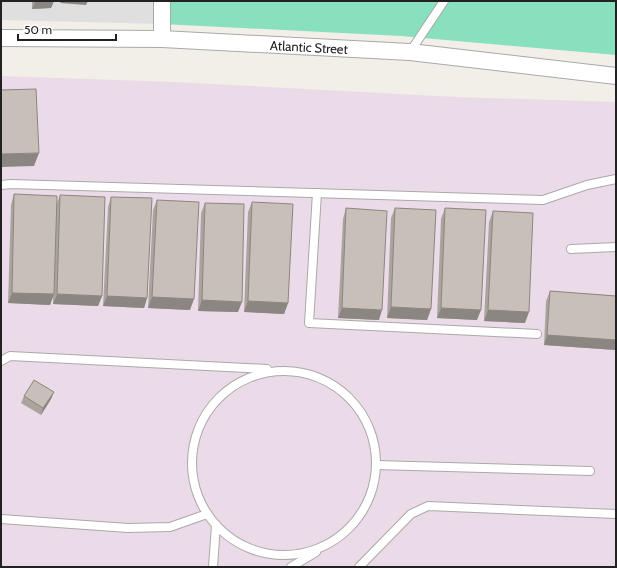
<svg xmlns="http://www.w3.org/2000/svg" width="617" height="568" font-family="Cabin,sans-serif">
  <style>
    .residential { fill: #e0dfdf }
    .industrial { fill: #ebdbe8 }
    .pitch { fill: #88e0be }
    .lines { fill: none; stroke-linecap: round; stroke-linejoin: round }
    .lane-casing { stroke: #a9a9a9; stroke-width: 10 }
    .street-casing { stroke: #a9a9a9; stroke-width: 18 }
    .lane { stroke: #fff; stroke-width: 8 }
    .street { stroke: #fff; stroke-width: 16 }
    .wall { fill: #aba49e }
    .shaded-wall { fill: #8b8681 }
    .building { fill: #c7bfb8; stroke: #8b8681 }
    .labels { text-anchor: middle; stroke-width: 3; stroke-linejoin: round; paint-order: stroke }
    .street-label { font-size: 13px; fill: #222; stroke: #fff }
  </style>
  <rect width="100%" height="100%" fill="#f2efe9"/>
  <path class="residential" d="M 1,1 L 162,1 L 162,24 L 1,20 Z"/>
  <path class="industrial" d="M 1,76 L 175,82 L 457,97 L 616,102 L 616,567 L 1,567 Z"/>
  <path class="pitch" d="M 162,1 L 616,1 L 616,55 L 401,36 L 162,24 Z"/>
  <g class="lines">
    <g class="lane-casing">
      <g id="lane">
        <path d="M 410,52 L 444,1"/>
        <path d="M 1,185 L 11,184 L 543,200 L 587,185 L 616,179"/>
        <path d="M 317,193 L 309,323 L 537,334"/>
        <path d="M 571,249 L 616,247"/>
        <path d="M 1,361 L 10,356 L 267,369"/>
        <circle cx="284" cy="463" r="92"/>
        <path d="M 376,465 L 590,471"/>
        <path d="M 1,519 L 128,528 L 170,527 L 207,514"/>
        <path d="M 213,567 L 216,525"/>
        <path d="M 291,567 L 316,552"/>
        <path d="M 359,567 L 411,514 L 428,506 L 616,514"/>
      </g>
    </g>
    <g class="street-casing">
      <g id="street">
        <path d="M 1,38 L 162,39 L 410,52 L 616,76"/>
        <path d="M 162,39 L 162,1"/>
      </g>
    </g>
    <use href="#lane" class="lane"/>
    <use href="#street" class="street"/>
  </g>
  <g class="wall">
    <path d="M 32,1 L 54,1 L 51,8 L 32,9 Z"/>
    <path d="M 14,194 L 56,206 L 60,195 L 102,296 L 98,306 L 53,304 L 53,296 L 50,305 L 8,303 L 11,205 Z"/>
    <path d="M 111,197 L 147,298 L 144,308 L 103,306 L 108,207 Z"/>
    <path d="M 157,200 L 190,310 L 148,308 L 153,210 Z"/>
    <path d="M 252,202 L 288,303 L 284,314 L 244,312 L 248,212 Z"/>
    <path d="M 205,203 L 238,312 L 198,311 L 201,213 Z"/>
    <path d="M 346,208 L 379,320 L 338,318 L 343,219 Z"/>
    <path d="M 395,208 L 431,309 L 427,320 L 387,318 L 391,218 Z"/>
    <path d="M 445,208 L 477,320 L 437,318 L 441,219 Z"/>
    <path d="M 493,211 L 525,323 L 484,321 L 489,222 Z"/>
    <path d="M 550,291 L 616,296 L 616,350 L 544,345 L 546,301 Z"/>
    <path d="M 54,392 L 51,399 L 41,415 L 21,403 L 24,396 Z"/>
  </g>
  <g class="shaded-wall">
    <rect x="1" y="1" width="20" height="1"/>
    <path d="M 54,1 L 51,8 L 32,9 L 35,2 Z"/>
    <path d="M 61,1 L 88,1 L 86,5 L 60,3 Z"/>
    <path d="M 39,153 L 34,166 L 1,167 L 1,154 Z"/>
    <path d="M 12,293 L 54,294 L 50,305 L 8,303 Z"/>
    <path d="M 57,294 L 102,296 L 98,306 L 53,304 Z"/>
    <path d="M 107,296 L 147,298 L 144,308 L 103,306 Z"/>
    <path d="M 152,297 L 194,299 L 190,310 L 148,308 Z"/>
    <path d="M 202,300 L 242,302 L 238,312 L 198,311 Z"/>
    <path d="M 248,301 L 288,303 L 284,314 L 244,312 Z"/>
    <path d="M 391,307 L 431,309 L 427,320 L 387,318 Z"/>
    <path d="M 342,308 L 382,310 L 379,320 L 338,318 Z"/>
    <path d="M 441,308 L 481,310 L 477,320 L 437,318 Z"/>
    <path d="M 488,310 L 529,312 L 525,323 L 484,321 Z"/>
    <path d="M 547,335 L 616,340 L 616,350 L 544,345 Z"/>
    <path d="M 54,392 L 51,399 L 41,415 L 43,408 Z"/>
  </g>
  <g class="building">
    <path d="M 35,1 L 54,1 L 35,2 Z"/>
    <path d="M 36,89 L 39,153 L 1,154 L 1,90 Z"/>
    <path d="M 14,194 L 57,196 L 54,294 L 12,293 Z"/>
    <path d="M 60,195 L 105,197 L 102,296 L 57,294 Z"/>
    <path d="M 111,197 L 152,198 L 147,298 L 107,296 Z"/>
    <path d="M 157,200 L 199,202 L 194,299 L 152,297 Z"/>
    <path d="M 252,202 L 293,204 L 288,303 L 248,301 Z"/>
    <path d="M 205,203 L 244,204 L 242,302 L 202,300 Z"/>
    <path d="M 346,208 L 387,211 L 382,310 L 342,308 Z"/>
    <path d="M 395,208 L 436,210 L 431,309 L 391,307 Z"/>
    <path d="M 445,208 L 486,210 L 481,310 L 441,308 Z"/>
    <path d="M 493,211 L 533,213 L 529,312 L 488,310 Z"/>
    <path d="M 550,291 L 616,296 L 616,340 L 547,335 Z"/>
    <path d="M 34,380 L 54,392 L 43,408 L 24,396 Z"/>
  </g>
  <g class="labels">
    <g class="street-label">
      <text transform="translate(309 47) rotate(3)" y="5">Atlantic Street</text>
    </g>
  </g>
  <rect width="617" height="568" fill="none" stroke="#222222" stroke-width="4"/>
  <path d="M18 34v6h98v-6" fill="none" stroke="#222222" stroke-width="2"/>
  <text x="24" y="34" font-size="12" fill="#222222" stroke="#ffffff" stroke-width="3" paint-order="stroke">50 m</text>
</svg>
